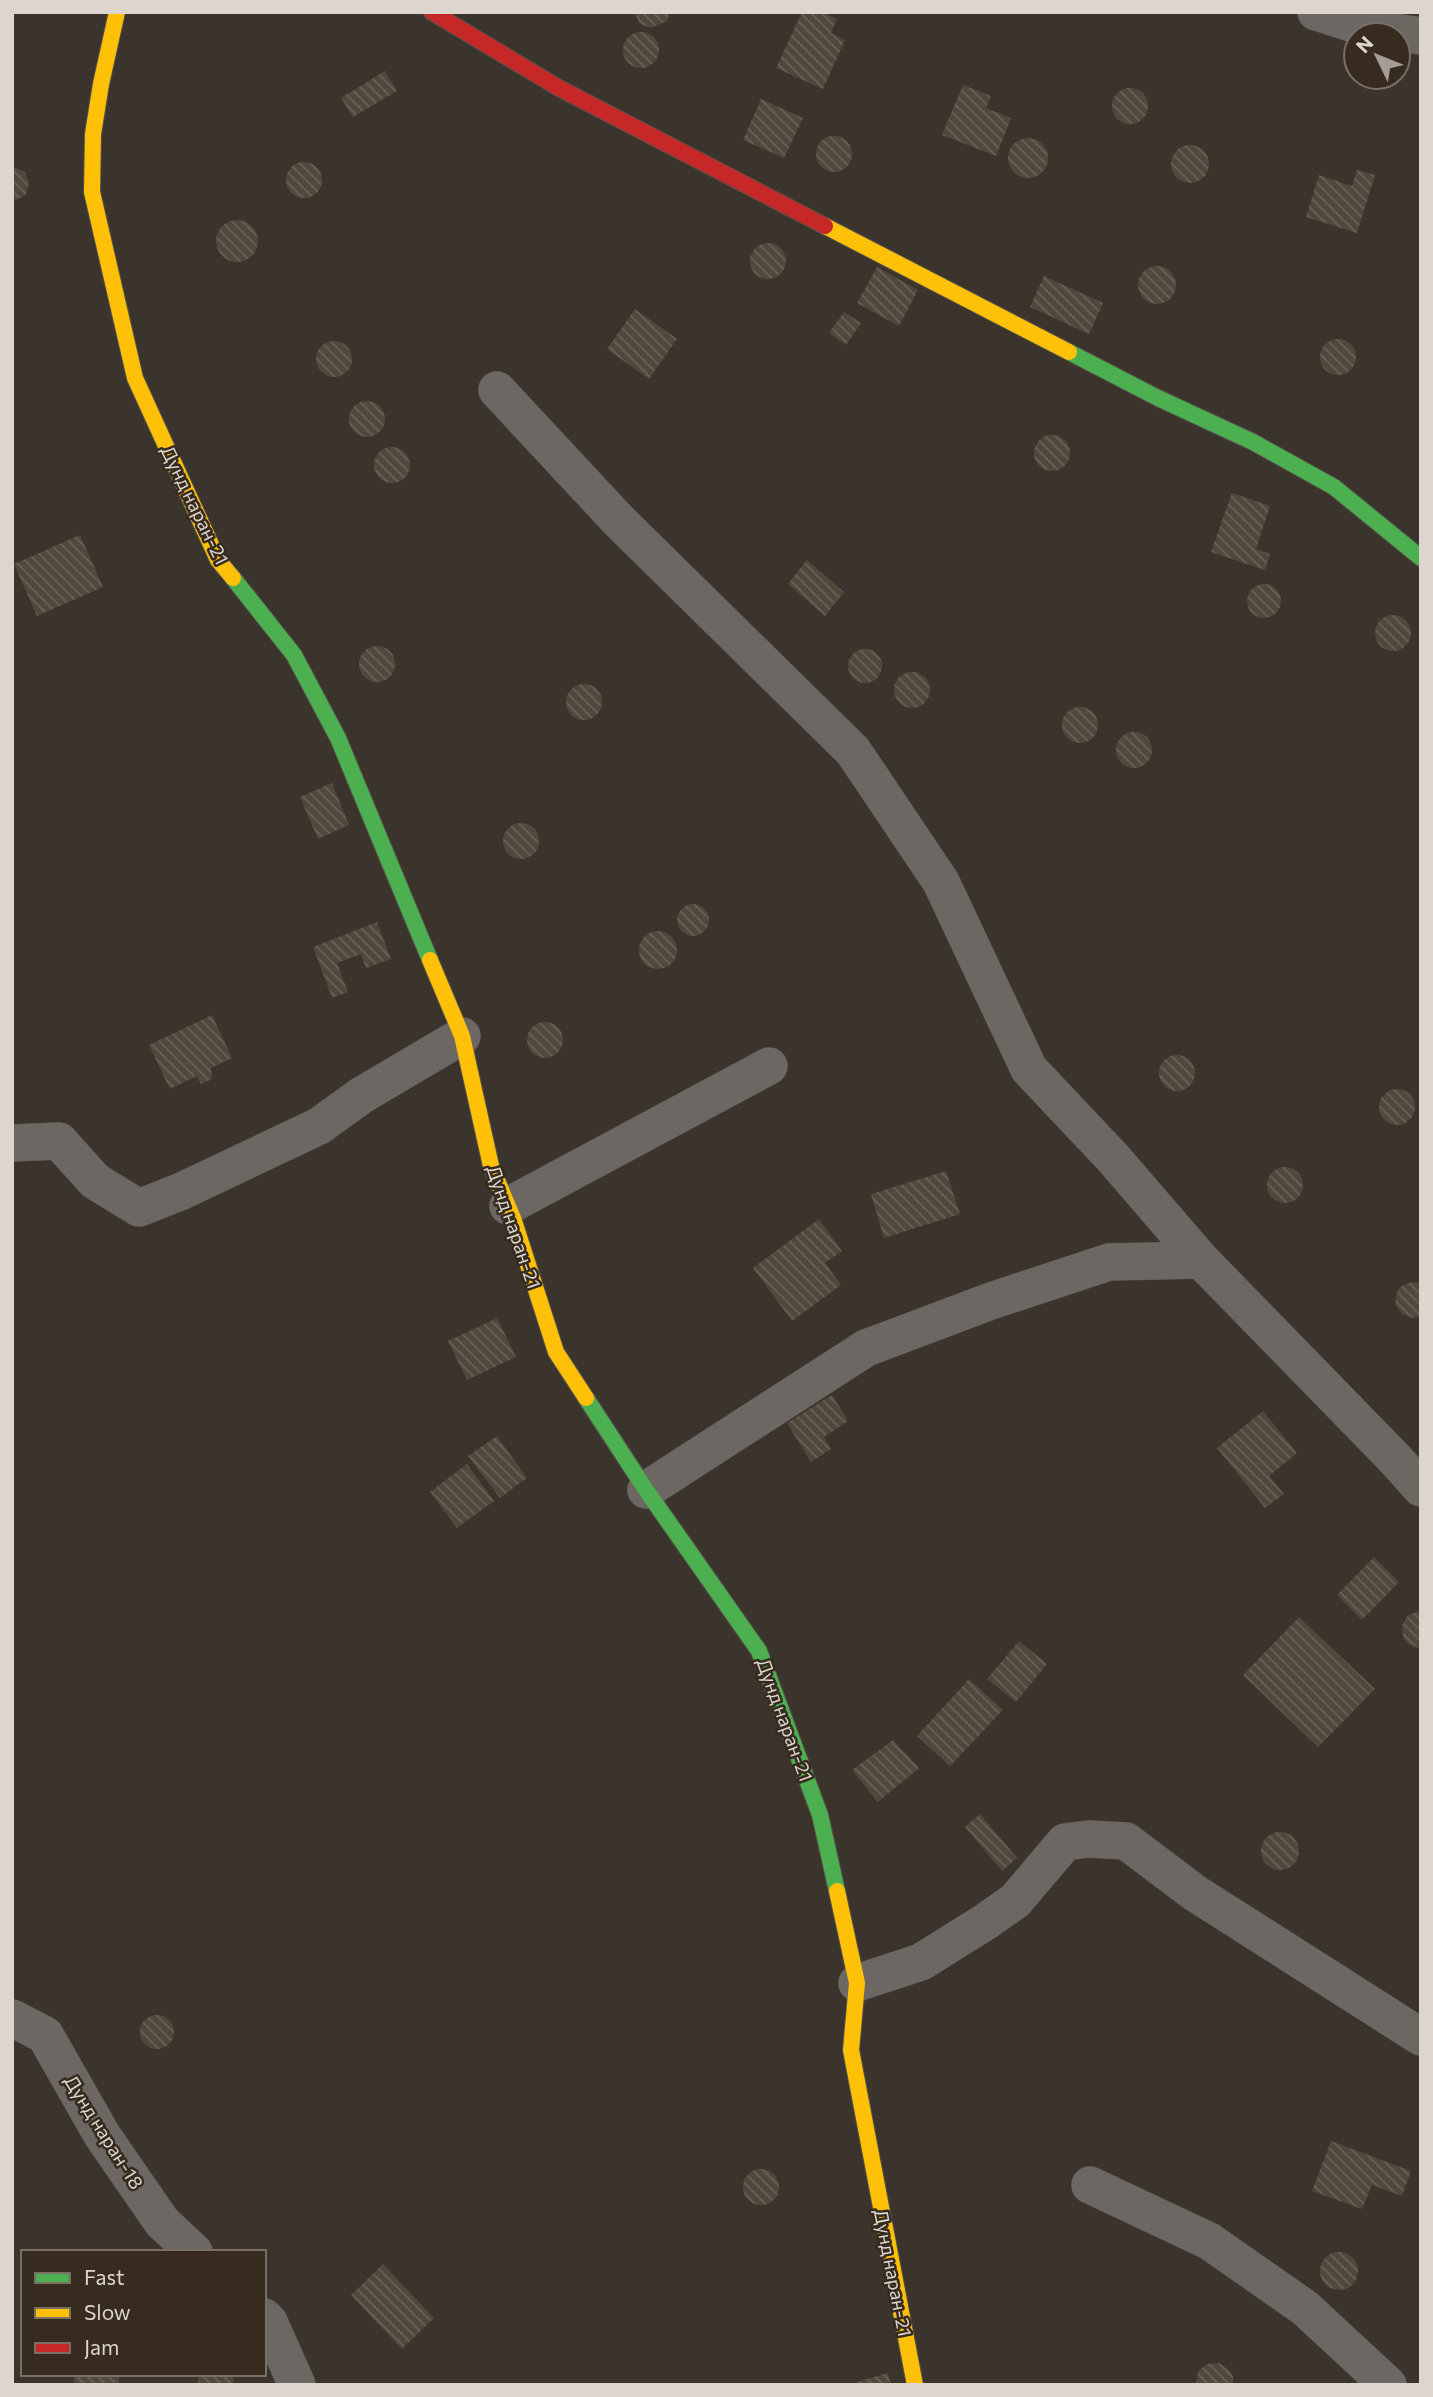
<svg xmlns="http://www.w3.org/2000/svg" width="1433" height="2397" font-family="Commissioner,sans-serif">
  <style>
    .building { fill: url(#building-back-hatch) }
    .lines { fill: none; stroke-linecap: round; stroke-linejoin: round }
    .street-casing { stroke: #56514b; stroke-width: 38 }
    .fast-casing { stroke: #56514b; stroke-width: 18 }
    .slow-casing { stroke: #56514b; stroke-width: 18 }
    .jam-casing { stroke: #56514b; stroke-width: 18 }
    .street { stroke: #6c6762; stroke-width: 37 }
    .fast { stroke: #4caf50; stroke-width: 16 }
    .slow { stroke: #ffc107; stroke-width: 16 }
    .jam { stroke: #c62828; stroke-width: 16 }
    .labels { text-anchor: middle; stroke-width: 5; stroke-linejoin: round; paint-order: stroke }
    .street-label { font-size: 19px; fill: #ddd6ce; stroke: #362b1e }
  </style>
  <defs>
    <pattern id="building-back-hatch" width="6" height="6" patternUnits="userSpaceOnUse" patternTransform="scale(1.75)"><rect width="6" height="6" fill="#51483c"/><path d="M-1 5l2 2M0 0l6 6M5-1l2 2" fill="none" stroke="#6a6257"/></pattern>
  </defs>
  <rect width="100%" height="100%" fill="#3a342d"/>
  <g class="building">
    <path d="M 634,12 L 670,12 L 667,21 L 651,28 L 640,24 Z"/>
    <path d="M 802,12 L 822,12 L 837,19 L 831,33 L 845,40 L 823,89 L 776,68 Z"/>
    <circle cx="641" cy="50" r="18"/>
    <path d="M 385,71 L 397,91 L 353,117 L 341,98 Z"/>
    <path d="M 963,85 L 991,96 L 986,108 L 1011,118 L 996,156 L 942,135 Z"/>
    <circle cx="1130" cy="106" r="18"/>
    <path d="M 761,99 L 803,118 L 784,158 L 743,140 Z"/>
    <circle cx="834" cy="154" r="18"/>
    <circle cx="1028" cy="158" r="20"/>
    <circle cx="1190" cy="164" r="19"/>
    <circle cx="304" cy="180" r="18"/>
    <path d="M 12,166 L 25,172 L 29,183 L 26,195 L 12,202 Z"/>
    <path d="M 1357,170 L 1375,175 L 1357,233 L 1306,217 L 1319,175 L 1352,186 Z"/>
    <circle cx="237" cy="241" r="21"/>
    <circle cx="768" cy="261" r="18"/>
    <circle cx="1157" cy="285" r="19"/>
    <path d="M 877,267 L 918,290 L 899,326 L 857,303 Z"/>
    <path d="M 1044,276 L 1103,303 L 1089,334 L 1030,307 Z"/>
    <path d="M 635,309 L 677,339 L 649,379 L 607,349 Z"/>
    <path d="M 844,312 L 861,323 L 846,345 L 829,333 Z"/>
    <circle cx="1338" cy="357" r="18"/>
    <circle cx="334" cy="359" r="18"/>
    <circle cx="367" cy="419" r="18"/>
    <circle cx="1052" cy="453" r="18"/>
    <circle cx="392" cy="465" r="18"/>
    <path d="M 1232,493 L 1270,506 L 1256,549 L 1270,554 L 1265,570 L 1211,552 Z"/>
    <path d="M 80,535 L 103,587 L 37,616 L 14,564 Z"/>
    <path d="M 807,560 L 844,592 L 825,616 L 788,584 Z"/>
    <circle cx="1264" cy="601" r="17"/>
    <circle cx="1393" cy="633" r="18"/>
    <circle cx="377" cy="664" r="18"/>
    <circle cx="865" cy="666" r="17"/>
    <circle cx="912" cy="690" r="18"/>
    <circle cx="584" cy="702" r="18"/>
    <circle cx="1080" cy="725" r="18"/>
    <circle cx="1134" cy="750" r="18"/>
    <path d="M 332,783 L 349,825 L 318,839 L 300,797 Z"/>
    <circle cx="521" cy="841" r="18"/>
    <circle cx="693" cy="920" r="16"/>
    <path d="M 377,922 L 391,959 L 366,968 L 361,954 L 337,963 L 348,992 L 332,998 L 313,947 Z"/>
    <circle cx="658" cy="950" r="19"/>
    <path d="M 212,1015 L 232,1058 L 211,1068 L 212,1079 L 201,1084 L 197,1076 L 170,1089 L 149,1045 Z"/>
    <circle cx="545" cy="1040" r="18"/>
    <circle cx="1177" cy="1073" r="18"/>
    <circle cx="1397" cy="1107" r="18"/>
    <circle cx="1285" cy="1185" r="18"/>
    <path d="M 946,1171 L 960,1214 L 884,1238 L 871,1194 Z"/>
    <path d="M 819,1219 L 842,1251 L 825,1263 L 841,1285 L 792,1321 L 753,1268 Z"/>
    <path d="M 1411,1282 L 1421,1283 L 1421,1316 L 1413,1318 L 1402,1314 L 1395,1304 L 1397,1292 L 1400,1287 Z"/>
    <path d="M 497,1318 L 516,1357 L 467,1380 L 448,1341 Z"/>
    <path d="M 832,1395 L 848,1421 L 824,1437 L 831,1449 L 811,1462 L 787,1423 Z"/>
    <path d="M 1263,1411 L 1297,1453 L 1269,1476 L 1284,1494 L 1265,1508 L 1217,1448 Z"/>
    <path d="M 497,1436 L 527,1478 L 500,1498 L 468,1456 Z"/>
    <path d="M 467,1464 L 494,1501 L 457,1528 L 430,1492 Z"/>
    <path d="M 1374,1557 L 1399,1582 L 1362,1620 L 1337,1595 Z"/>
    <path d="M 1421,1610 L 1421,1648 L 1418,1648 L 1407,1643 L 1403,1637 L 1402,1625 L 1408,1615 Z"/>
    <path d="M 1299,1617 L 1375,1689 L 1318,1747 L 1243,1675 Z"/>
    <path d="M 1019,1641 L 1047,1664 L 1016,1702 L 987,1679 Z"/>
    <path d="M 969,1679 L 1003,1710 L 950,1766 L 917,1736 Z"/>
    <path d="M 893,1740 L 919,1768 L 878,1802 L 852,1770 Z"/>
    <path d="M 980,1814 L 1017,1858 L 1002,1871 L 965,1827 Z"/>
    <circle cx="1280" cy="1851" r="19"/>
    <circle cx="157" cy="2032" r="17"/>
    <path d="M 1331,2141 L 1411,2171 L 1402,2196 L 1372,2185 L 1362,2209 L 1312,2191 Z"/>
    <circle cx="761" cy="2187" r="18"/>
    <circle cx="1339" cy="2271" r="19"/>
    <path d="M 383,2264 L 434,2318 L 402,2349 L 351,2295 Z"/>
    <path d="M 1219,2363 L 1229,2370 L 1233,2376 L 1233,2385 L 1196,2385 L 1198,2372 L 1202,2368 L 1207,2364 Z"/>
    <path d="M 888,2373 L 891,2385 L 850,2385 L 850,2384 Z"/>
    <rect x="74" y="2374" width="45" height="11"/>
    <path d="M 199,2374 L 234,2374 L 233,2385 L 198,2385 Z"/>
  </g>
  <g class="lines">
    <g class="street-casing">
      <g id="street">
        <path d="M 1316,12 L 1363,27 L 1421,36"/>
        <path d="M 497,390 L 619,521 L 853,751 L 941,882 L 1029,1069 L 1113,1158 L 1201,1260"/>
        <path d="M 12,1143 L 59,1141 L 95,1181 L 139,1208 L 182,1191 L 319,1126 L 362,1095 L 462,1036"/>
        <path d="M 508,1206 L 769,1066"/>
        <path d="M 646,1490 L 866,1348 L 991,1301 L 1109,1262 L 1201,1260 L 1396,1460 L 1421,1488"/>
        <path d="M 857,1983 L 921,1962 L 985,1922 L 1015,1901 L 1065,1842 L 1088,1839 L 1126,1841 L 1195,1893 L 1421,2037"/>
        <path d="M 12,2018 L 45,2035 L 102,2135 L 162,2222 L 194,2252"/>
        <path d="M 1090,2185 L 1209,2241 L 1305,2308 L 1388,2385"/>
        <path d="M 264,2317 L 269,2322 L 297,2385"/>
      </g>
    </g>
    <g class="fast-casing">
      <g id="fast">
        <path d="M 1069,352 L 1158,398 L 1253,442 L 1334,487 L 1421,558"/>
        <path d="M 233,578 L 294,655 L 338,738 L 430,960"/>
        <path d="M 586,1398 L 646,1490 L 759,1651 L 820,1815 L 837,1891"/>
      </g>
    </g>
    <g class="slow-casing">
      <g id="slow">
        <path d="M 117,12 L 101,84 L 93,134 L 92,192 L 135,378 L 218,560 L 233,578"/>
        <path d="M 825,226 L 1069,352"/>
        <path d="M 430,960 L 462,1036 L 491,1166 L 513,1218 L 556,1352 L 586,1398"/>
        <path d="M 837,1891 L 857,1983 L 851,2050 L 915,2385"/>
      </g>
    </g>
    <g class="jam-casing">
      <path id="jam" d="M 432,12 L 559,88 L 825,226"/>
    </g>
    <use href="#street" class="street"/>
    <use href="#fast" class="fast"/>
    <use href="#slow" class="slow"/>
    <use href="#jam" class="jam"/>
  </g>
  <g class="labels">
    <g class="street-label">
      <text transform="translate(195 505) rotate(64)" y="7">Дунд наран-21</text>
      <text transform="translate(514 1227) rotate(71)" y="7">Дунд наран-21</text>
      <text transform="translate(785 1720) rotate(70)" y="7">Дунд наран-21</text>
      <text transform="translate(104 2132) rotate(58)" y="7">Дунд наран-18</text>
      <text transform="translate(893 2273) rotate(79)" y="7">Дунд наран-21</text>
    </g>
  </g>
  <rect width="1433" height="2397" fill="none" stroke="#ddd6ce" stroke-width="28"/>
  <rect x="21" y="2250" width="245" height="126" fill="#362b1e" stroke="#796f64" stroke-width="2"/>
  <rect x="35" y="2273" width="35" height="10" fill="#4caf50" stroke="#796f64" stroke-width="2"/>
  <text x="84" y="2285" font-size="21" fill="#ddd6ce">Fast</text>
  <rect x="35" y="2308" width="35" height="10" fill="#ffc107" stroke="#796f64" stroke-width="2"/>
  <text x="84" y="2320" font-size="21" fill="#ddd6ce">Slow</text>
  <rect x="35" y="2343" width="35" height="10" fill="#c62828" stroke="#796f64" stroke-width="2"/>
  <text x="84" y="2355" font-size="21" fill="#ddd6ce">Jam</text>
  <g transform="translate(1377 56) rotate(313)"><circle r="33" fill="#362b1e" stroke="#796f64" stroke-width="2"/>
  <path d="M0-5L12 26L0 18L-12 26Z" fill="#a49d96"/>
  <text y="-10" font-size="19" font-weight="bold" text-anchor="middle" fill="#ddd6ce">N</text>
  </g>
</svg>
